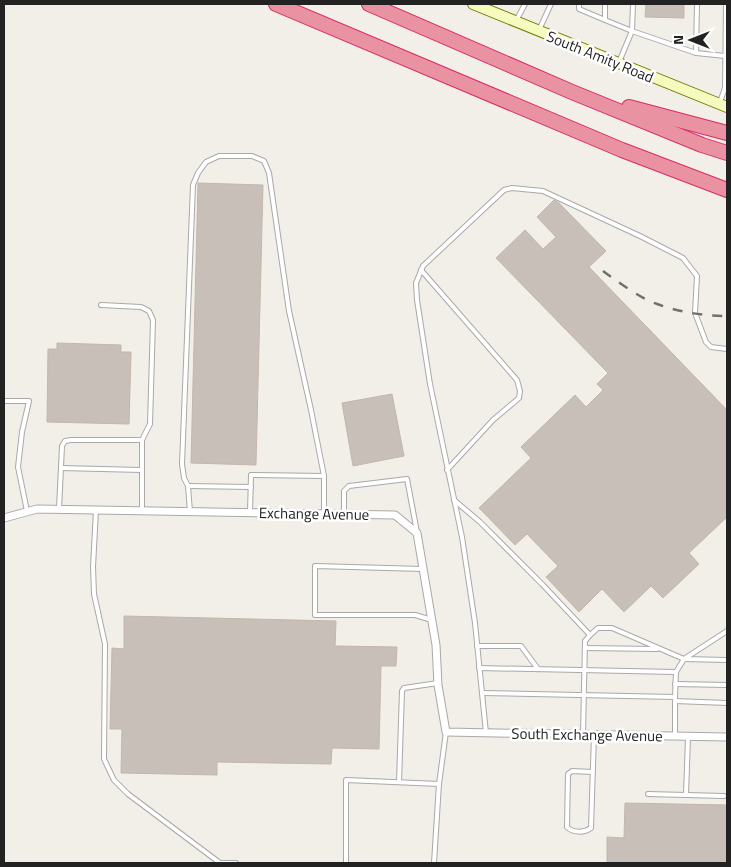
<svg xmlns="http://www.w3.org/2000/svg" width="731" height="867" font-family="'Titillium Web',sans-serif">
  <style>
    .building { fill: #c7bfb8; stroke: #c4b6ab }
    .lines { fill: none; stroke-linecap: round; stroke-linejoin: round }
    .lane-casing { stroke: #a9a9a9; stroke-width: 6 }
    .street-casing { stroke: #a9a9a9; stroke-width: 9 }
    .secondary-casing { stroke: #707d05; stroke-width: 12 }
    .highway-casing { stroke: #dc2a67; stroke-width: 16 }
    .lane { stroke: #fff; stroke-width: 4 }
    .street { stroke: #fff; stroke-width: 7 }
    .secondary { stroke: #f7fabf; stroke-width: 10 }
    .highway { stroke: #e892a2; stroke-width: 14 }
    .rail { stroke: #707070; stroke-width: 2.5; stroke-dasharray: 10 10; stroke-linecap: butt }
    .labels { text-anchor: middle; stroke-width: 5; stroke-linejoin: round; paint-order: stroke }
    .street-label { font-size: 15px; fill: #222; stroke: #fff }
  </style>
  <rect width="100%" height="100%" fill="#f2efe9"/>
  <g class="building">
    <path d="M 646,4 L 684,4 L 684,18 L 645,17 Z"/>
    <path d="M 198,183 L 263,185 L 256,465 L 191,463 Z"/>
    <path d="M 554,200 L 559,203 L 606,251 L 589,267 L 727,410 L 727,517 L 689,553 L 699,564 L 663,598 L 651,586 L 624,612 L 602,589 L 579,612 L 546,577 L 558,566 L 527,534 L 515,545 L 479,508 L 531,458 L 521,447 L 575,395 L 586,407 L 603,390 L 597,384 L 608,373 L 496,258 L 525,230 L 543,249 L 556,237 L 537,217 Z"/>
    <path d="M 57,343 L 121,345 L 121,352 L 131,352 L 129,424 L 47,422 L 48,349 L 57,349 Z"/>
    <path d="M 392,394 L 404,456 L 353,466 L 342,403 Z"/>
    <path d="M 124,616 L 336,621 L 335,646 L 397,647 L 396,666 L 381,666 L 379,749 L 332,748 L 331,764 L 217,762 L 217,775 L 121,773 L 122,729 L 110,729 L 112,648 L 124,649 Z"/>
    <path d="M 625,803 L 727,805 L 727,863 L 607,863 L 607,837 L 624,838 Z"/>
  </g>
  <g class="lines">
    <g class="lane-casing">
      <g id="lane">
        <path d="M 579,4 L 579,9 L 605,20 L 605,4"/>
        <path d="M 633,4 L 632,31 L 696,53 L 725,56"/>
        <path d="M 517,19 L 525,4"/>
        <path d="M 605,20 L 632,31 L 619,62"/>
        <path d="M 539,30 L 551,4"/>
        <path d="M 696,53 L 697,4"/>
        <path d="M 720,102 L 725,88 L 726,4"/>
        <path d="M 421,270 L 517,380 L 520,391 L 519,398 L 493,420 L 447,470"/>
        <path d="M 101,305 L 141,307 L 149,311 L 153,320 L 150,424 L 142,440 L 142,511"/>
        <path d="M 4,401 L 29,401 L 22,432 L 18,467 L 27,511"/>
        <path d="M 61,468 L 142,470"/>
        <path d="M 188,486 L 251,487"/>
        <path d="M 454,500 L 480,522 L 542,584 L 590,635"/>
        <path d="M 59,509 L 62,446 L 65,441 L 71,440 L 142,440"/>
        <path d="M 96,510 L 93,567 L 94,594 L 105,644 L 104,759 L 114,780 L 128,794 L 220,863 L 236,863"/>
        <path d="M 190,512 L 188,486 L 184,478 L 182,464 L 193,185 L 198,173 L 206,162 L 219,156 L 252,156 L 264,161 L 269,173 L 289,311 L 311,410 L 324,476 L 324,514"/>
        <path d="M 250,512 L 251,475 L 324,476"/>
        <path d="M 344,514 L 344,491 L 349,486 L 407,479 L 417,532"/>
        <path d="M 423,569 L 315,566 L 315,615 L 415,615 L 432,620"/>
        <path d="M 477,646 L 521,646 L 538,669"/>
        <path d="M 585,648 L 657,649"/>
        <path d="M 479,668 L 676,672"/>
        <path d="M 675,684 L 727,685"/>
        <path d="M 482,693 L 675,697 L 675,736"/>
        <path d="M 675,697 L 676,672 L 684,659 L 727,631"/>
        <path d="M 675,701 L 727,703"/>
        <path d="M 486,733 L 475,623 L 462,537 L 430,384 L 417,300 L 416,283 L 423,266 L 504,190 L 512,188 L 543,191 L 640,236 L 683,258 L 697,276 L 695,313 L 706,342 L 711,347 L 727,349"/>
        <path d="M 583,735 L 585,641 L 590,635 L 598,628 L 612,628 L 684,659 L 727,660"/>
        <path d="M 593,772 L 572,771 L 568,774 L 567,827 C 573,833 584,833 591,828 L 594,735"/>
        <path d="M 399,782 L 402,691 L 404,688 L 438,683"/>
        <path d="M 648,794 L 724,796"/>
        <path d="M 686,795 L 688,737"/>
        <path d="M 346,863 L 346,780 L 439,784 L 446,732"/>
        <path d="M 434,863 L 439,784"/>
      </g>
    </g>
    <g class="street-casing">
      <path id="street" d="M 4,518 L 37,509 L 395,515 L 417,533 L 436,645 L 438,685 L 446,732 L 727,737"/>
    </g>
    <g class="secondary-casing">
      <path id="secondary" d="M 473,4 L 727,107"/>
    </g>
    <g class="highway-casing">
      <g id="highway">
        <path d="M 276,4 L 622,150 L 727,190"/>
        <path d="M 369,4 L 572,92 L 702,145 L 727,153"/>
        <path d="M 629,107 L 727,133"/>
      </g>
    </g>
    <use href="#lane" class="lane"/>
    <use href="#street" class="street"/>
    <use href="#secondary" class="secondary"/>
    <use href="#highway" class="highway"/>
    <path class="rail" d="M 603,271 C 615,280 643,300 657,304 C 679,312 704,316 727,316"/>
  </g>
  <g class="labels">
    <g class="street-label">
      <text transform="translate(600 57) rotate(22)" y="5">South Amity Road</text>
      <text transform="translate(314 514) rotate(1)" y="5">Exchange Avenue</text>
      <text transform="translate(587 735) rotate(1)" y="5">South Exchange Avenue</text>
    </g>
  </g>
  <rect width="731" height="867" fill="none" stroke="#222222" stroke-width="10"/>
  <g transform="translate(691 40) rotate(270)" stroke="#ffffff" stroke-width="4" paint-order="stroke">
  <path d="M0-4L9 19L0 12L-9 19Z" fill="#222222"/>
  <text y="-8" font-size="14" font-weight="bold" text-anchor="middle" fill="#222222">N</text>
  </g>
</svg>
